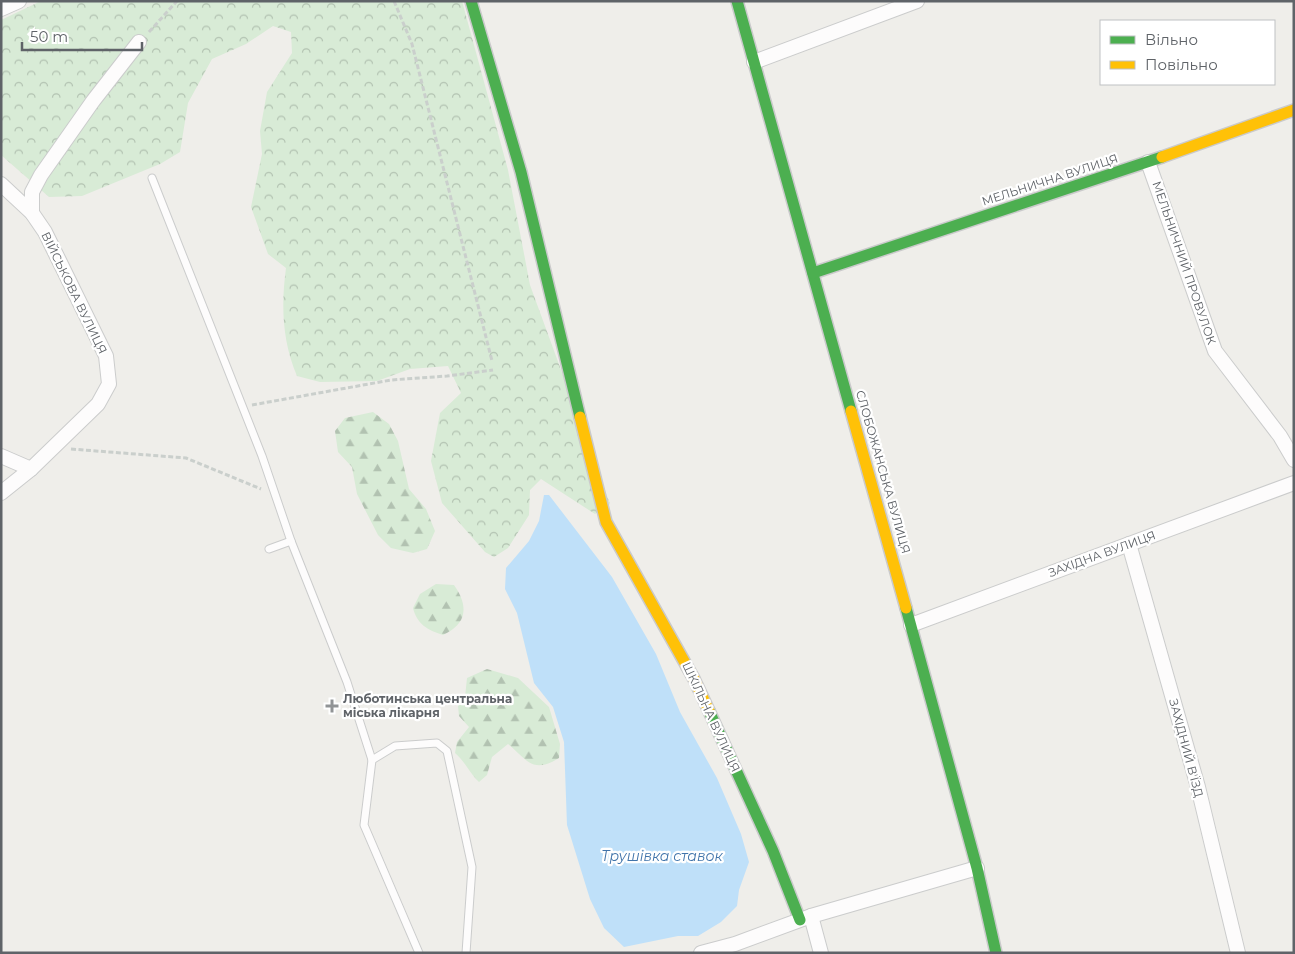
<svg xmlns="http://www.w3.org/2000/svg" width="1295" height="954" font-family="Montserrat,sans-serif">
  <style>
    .forest { fill: url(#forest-firs) }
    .park { fill: url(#park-crowns) }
    .water { fill: #bfe0f9 }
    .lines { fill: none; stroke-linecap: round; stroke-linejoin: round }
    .lane-casing { stroke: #cbcccc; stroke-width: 9 }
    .street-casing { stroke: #cbcccc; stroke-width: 16 }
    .fast-casing { stroke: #cacacb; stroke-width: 14 }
    .slow-casing { stroke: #cacacb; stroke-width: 14 }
    .path { stroke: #cacfcc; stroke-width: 3; stroke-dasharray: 5 2.5; stroke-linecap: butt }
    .lane { stroke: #fdfcfc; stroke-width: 7 }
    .street { stroke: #fdfcfc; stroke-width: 14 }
    .fast { stroke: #4caf50; stroke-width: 11 }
    .slow { stroke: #ffc107; stroke-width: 11 }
    .poi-dot { fill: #919496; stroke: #fff; stroke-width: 2 }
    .labels { text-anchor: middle; stroke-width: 4.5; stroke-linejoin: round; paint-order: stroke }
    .street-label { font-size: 12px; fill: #5f6368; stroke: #fff }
    .poi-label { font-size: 12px; font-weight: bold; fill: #5f6368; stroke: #fff; text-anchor: start }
    .water-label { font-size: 14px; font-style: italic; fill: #4174aa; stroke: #fff }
  </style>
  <defs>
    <pattern id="forest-firs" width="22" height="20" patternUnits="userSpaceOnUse" patternTransform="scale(1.25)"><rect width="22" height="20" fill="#d8ebd6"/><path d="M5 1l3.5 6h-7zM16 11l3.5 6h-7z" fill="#b2c2b1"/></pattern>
    <pattern id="park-crowns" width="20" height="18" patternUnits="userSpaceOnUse" patternTransform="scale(1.25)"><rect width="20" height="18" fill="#d8ebd6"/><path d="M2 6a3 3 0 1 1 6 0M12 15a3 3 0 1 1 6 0" fill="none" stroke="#b2c2b1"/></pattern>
  </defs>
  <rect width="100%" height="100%" fill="#efeeea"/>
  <g class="forest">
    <path d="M 373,412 L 389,424 L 398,441 L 409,489 L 426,509 L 435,531 L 427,549 L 413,553 L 391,548 L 378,535 L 357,494 L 352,467 L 338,452 L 335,431 L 345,418 Z"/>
    <path d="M 436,584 L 454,585 C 469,606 467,624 443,635 C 427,630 417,624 413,608 L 420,594 Z"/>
    <path d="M 487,669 L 518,678 L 549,707 L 560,744 L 559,758 C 533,774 528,761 508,744 L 492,757 L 487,775 L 479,782 C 469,772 466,763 455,753 L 457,742 L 469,727 L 459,716 L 458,706 L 465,697 L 467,678 Z"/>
  </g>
  <path class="park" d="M 41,1 L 462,1 L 508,170 L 530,285 L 610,504 L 595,514 L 541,479 L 530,490 L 529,515 L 508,548 L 494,557 L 485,552 L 442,503 L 431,461 L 440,413 L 461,393 L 448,366 L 410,369 L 377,381 L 320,382 L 297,376 C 282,341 281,305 286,268 L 268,254 L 251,207 L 262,154 L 260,131 L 267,92 L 292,53 L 291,32 L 273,26 L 246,44 L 212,59 L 188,103 L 180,152 L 160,164 L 82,196 L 49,197 L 1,155 L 1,20 Z"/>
  <path class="water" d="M 544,495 L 549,495 L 612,577 L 656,654 L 680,712 L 717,778 L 741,834 L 749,862 L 739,890 L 737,906 L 721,922 L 698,936 L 678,936 L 624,947 L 604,928 L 590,899 L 567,825 L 564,742 L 553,707 L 534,683 L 517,613 L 505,589 L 506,568 L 529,541 L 539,521 Z"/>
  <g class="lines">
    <g class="lane-casing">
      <g id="lane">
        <path d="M 152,178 L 262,456 L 291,541"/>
        <path d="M 269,549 L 291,541 L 347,682 L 372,760 L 364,825 L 419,953"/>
        <path d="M 372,760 L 395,746 L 437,743 L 447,751 L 472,867 L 466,953"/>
      </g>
    </g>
    <g class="street-casing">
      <g id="street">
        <path d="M 1,9 L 19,1"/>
        <path d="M 754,62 L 917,1"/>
        <path d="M 1148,162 L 1215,351 L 1280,436 L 1294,460"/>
        <path d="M 1,184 L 32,213 L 45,232 L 106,356 L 109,384 L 98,404 L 31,469 L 1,493"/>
        <path d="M 32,213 L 32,192 L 41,175 L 93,101 L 139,42"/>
        <path d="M 1,456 L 31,469"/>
        <path d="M 1129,544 L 1198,787 L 1238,953"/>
        <path d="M 911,625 L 1294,483"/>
        <path d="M 811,916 L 821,953"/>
        <path d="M 701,953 L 735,944 L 811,916 L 977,868"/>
      </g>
    </g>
    <g class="fast-casing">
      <g id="fast">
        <path d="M 471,1 L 521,172 L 580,417"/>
        <path d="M 737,1 L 851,411"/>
        <path d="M 813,273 L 1162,157"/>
        <path d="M 906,608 L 977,868 L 996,953"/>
        <path d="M 709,711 L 773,851 L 800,920"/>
      </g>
    </g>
    <g class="slow-casing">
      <g id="slow">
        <path d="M 1162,157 L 1294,110"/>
        <path d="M 851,411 L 906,608"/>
        <path d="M 580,417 L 606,522 L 694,679 L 709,711"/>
      </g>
    </g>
    <g class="path">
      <path d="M 394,1 L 412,44 L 492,361"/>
      <path d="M 149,32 L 177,1"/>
      <path d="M 252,405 L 391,380 L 447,376 L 493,370"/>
      <path d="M 71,449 L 186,458 L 261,489"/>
    </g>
    <use href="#lane" class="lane"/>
    <use href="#street" class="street"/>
    <use href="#fast" class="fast"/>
    <use href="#slow" class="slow"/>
  </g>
  <path class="poi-dot" d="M329.5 698.5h5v5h5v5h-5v5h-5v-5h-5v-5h5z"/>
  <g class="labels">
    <g class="street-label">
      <text transform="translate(1050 180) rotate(-18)" y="4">МЕЛЬНИЧНА ВУЛИЦЯ</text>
      <text transform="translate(1184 263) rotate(71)" y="4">МЕЛЬНИЧНИЙ ПРОВУЛОК</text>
      <text transform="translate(74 293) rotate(64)" y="4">ВІЙСЬКОВА ВУЛИЦЯ</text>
      <text transform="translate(883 472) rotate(74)" y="4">СЛОБОЖАНСЬКА ВУЛИЦЯ</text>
      <text transform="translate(1102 554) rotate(-20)" y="4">ЗАХІДНА ВУЛИЦЯ</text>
      <text transform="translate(711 717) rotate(65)" y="4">ШКІЛЬНА ВУЛИЦЯ</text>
      <text transform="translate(1186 748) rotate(75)" y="4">ЗАХІДНИЙ В'ЇЗД</text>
    </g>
    <g class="poi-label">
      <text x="343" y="703">Люботинська центральна<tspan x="343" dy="14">міська лікарня</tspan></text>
    </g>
    <g class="water-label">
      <text x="662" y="861">Трушівка ставок</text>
    </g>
  </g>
  <rect width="1295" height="954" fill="none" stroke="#5f6368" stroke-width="5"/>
  <rect x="1100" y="20" width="175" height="65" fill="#ffffff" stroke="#bfc1c3"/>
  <rect x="1110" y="36" width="25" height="8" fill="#4caf50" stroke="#bfc1c3"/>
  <text x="1145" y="45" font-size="15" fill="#5f6368">Вільно</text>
  <rect x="1110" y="61" width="25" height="8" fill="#ffc107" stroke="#bfc1c3"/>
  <text x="1145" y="70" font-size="15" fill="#5f6368">Повільно</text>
  <path d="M22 42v8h120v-8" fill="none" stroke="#5f6368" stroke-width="2.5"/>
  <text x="30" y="42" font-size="15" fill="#5f6368" stroke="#ffffff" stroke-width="4" paint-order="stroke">50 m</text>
</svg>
